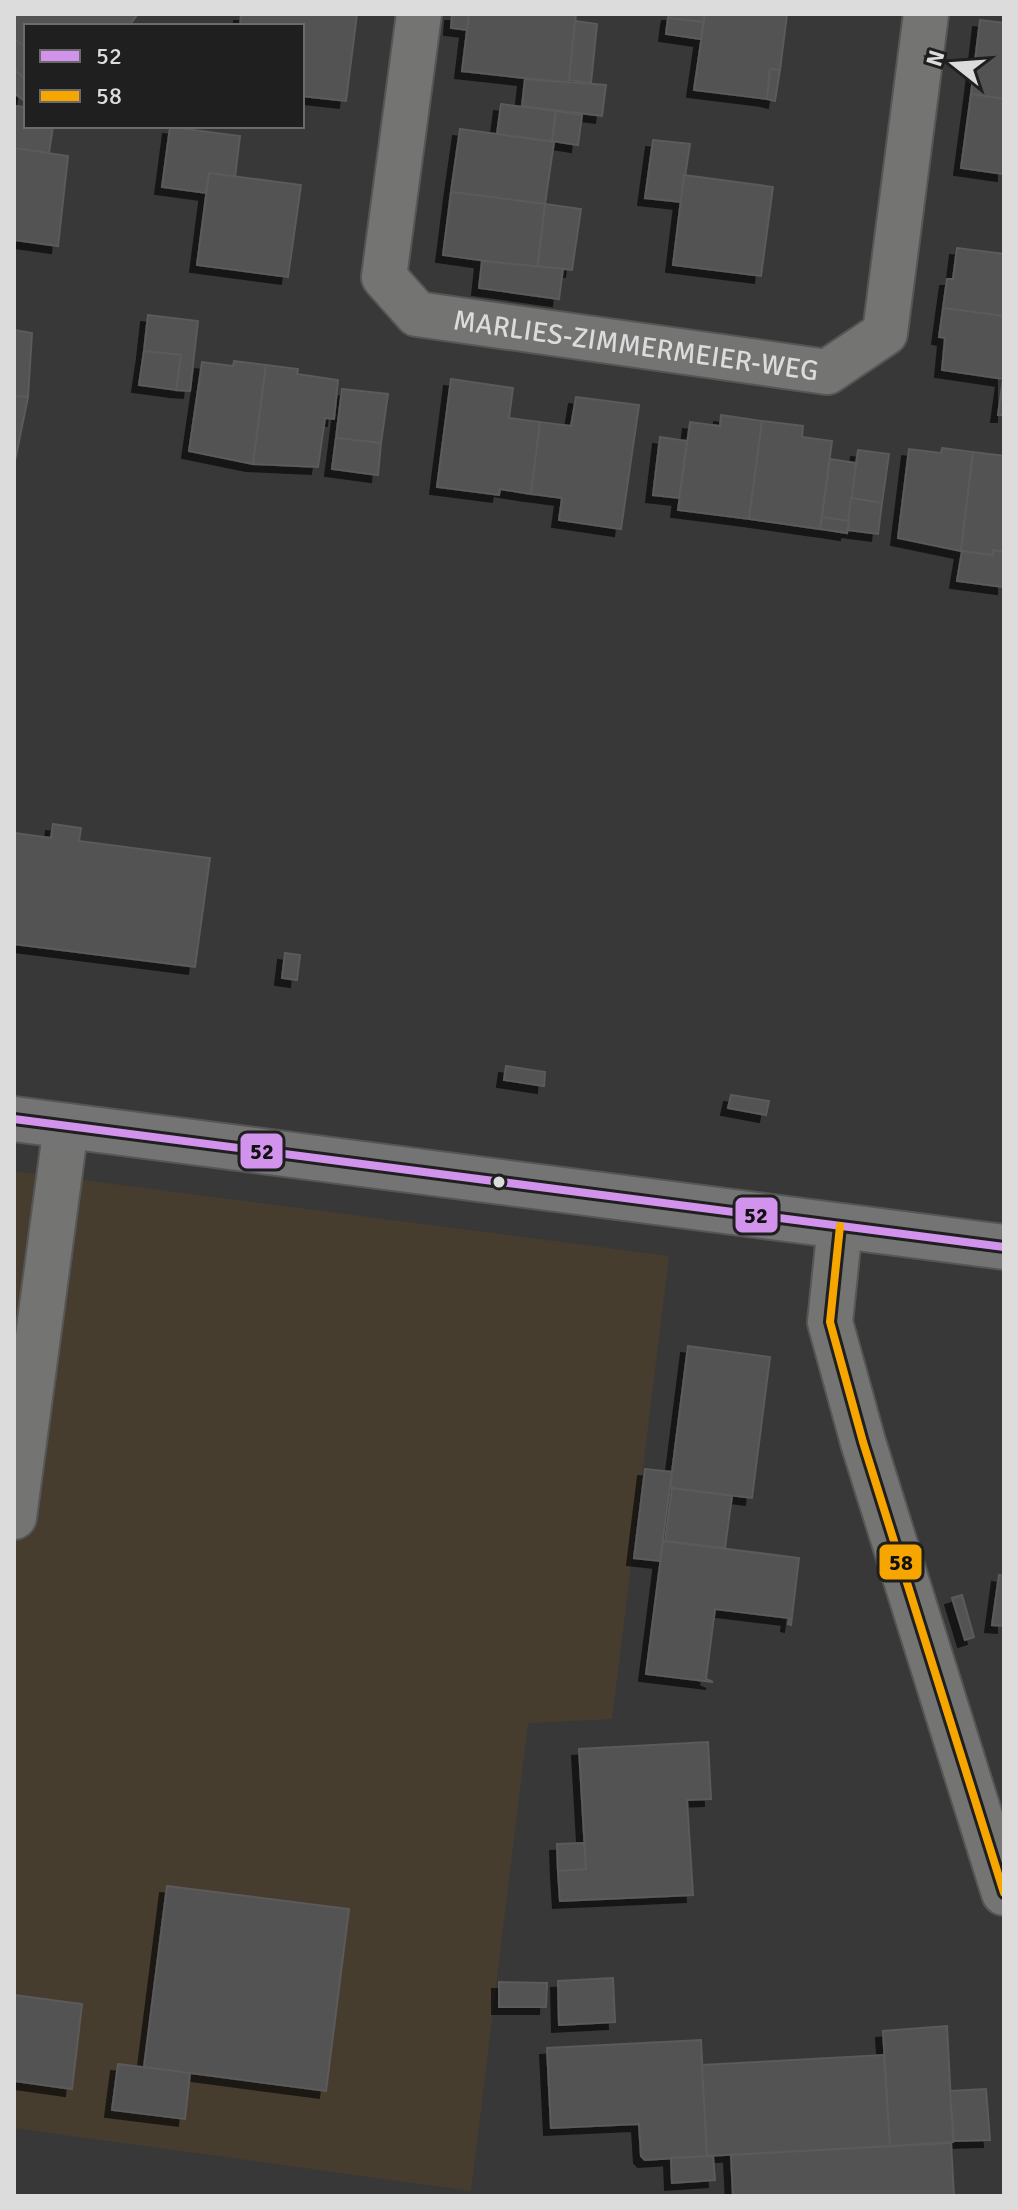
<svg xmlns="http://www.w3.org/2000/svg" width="1018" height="2210" font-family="Signika,sans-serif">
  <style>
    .industrial { fill: #463d2f }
    .building { fill: #535252; stroke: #5b5a5b; stroke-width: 2; filter: url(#shadow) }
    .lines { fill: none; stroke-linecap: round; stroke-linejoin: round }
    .minor-casing { stroke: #565657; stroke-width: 48 }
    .major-casing { stroke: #565657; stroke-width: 48 }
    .minor { stroke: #747473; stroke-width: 44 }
    .major { stroke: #747474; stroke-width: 44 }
    .bus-1-casing { stroke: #1f1f20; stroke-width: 14 }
    .bus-2-casing { stroke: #1f1f20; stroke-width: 14 }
    .bus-1 { stroke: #d193ec; stroke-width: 8 }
    .bus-2 { stroke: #f7a600; stroke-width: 8 }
    .bus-dot { fill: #dcdcdd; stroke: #1f1f20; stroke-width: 3 }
    .labels { text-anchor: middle; stroke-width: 6; stroke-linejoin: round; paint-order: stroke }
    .street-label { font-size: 28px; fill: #dcdcdd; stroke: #1f1f20 }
    .line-badge { stroke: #1f1f20; stroke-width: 3 }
    .pale-badge-label { font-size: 22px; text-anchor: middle; font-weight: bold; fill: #111 }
  </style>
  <defs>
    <filter id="shadow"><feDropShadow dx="-7" dy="7" stdDeviation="0" flood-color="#0009"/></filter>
  </defs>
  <rect width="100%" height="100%" fill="#383839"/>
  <path class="industrial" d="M 14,1171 L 669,1256 L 612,1719 L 528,1723 L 471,2191 L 14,2128 Z"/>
  <g class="building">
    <path d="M 14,14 L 136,14 L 137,15 L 129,26 L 26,26 L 26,47 L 14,39 Z"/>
    <path d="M 241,14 L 357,14 L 346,101 L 302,96 L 302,26 L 240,26 Z"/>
    <path d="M 452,14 L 469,14 L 467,30 L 451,28 Z"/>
    <path d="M 469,14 L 576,14 L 569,83 L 462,71 Z"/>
    <path d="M 669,14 L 705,14 L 703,22 L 668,18 Z"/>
    <path d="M 705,14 L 787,14 L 780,70 L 770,69 L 767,99 L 694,90 Z"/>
    <path d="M 668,18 L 703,22 L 701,39 L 666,34 Z"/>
    <path d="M 980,20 L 1004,23 L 1004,99 L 971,94 Z"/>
    <path d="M 575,21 L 597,24 L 591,83 L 569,80 Z"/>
    <path d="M 14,39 L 26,47 L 26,79 L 14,70 Z"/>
    <path d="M 770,69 L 780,70 L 775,101 L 767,99 Z"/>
    <path d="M 14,70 L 26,79 L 23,100 L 14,93 Z"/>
    <path d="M 525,79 L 606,85 L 602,116 L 522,106 Z"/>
    <path d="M 971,94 L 1004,99 L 1004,174 L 961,168 Z"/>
    <path d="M 501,104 L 556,111 L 552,141 L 497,134 Z"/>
    <path d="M 14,106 L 26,107 L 26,126 L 53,126 L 49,153 L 14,148 Z"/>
    <path d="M 556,111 L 582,115 L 578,145 L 552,141 Z"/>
    <path d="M 170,127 L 240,136 L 235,177 L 209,173 L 206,193 L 162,187 Z"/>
    <path d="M 460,129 L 554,142 L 545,204 L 451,192 Z"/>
    <path d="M 653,140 L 690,144 L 681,202 L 645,198 Z"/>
    <path d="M 14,148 L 68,156 L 58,246 L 14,240 Z"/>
    <path d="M 209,173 L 301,185 L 288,277 L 197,265 Z"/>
    <path d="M 684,175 L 773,187 L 761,276 L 673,265 Z"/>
    <path d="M 451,192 L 545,204 L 537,268 L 443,255 Z"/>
    <path d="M 545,204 L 581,209 L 572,270 L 538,266 Z"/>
    <path d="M 957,248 L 1004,254 L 1004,316 L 943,308 L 947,279 L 953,279 Z"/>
    <path d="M 482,261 L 563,269 L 559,299 L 479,288 Z"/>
    <path d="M 943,308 L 1004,316 L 1004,379 L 942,370 L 945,338 L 939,337 Z"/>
    <path d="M 148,315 L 198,321 L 190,391 L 176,390 L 181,355 L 144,351 Z"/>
    <path d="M 14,330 L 32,333 L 28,397 L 14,396 Z"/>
    <path d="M 144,351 L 181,355 L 176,390 L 139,385 Z"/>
    <path d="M 234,361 L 266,365 L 253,464 L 189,451 L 202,362 L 233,366 Z"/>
    <path d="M 266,365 L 298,369 L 297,374 L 338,380 L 334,419 L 325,418 L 318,467 L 253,464 Z"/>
    <path d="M 451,379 L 513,388 L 509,418 L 540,422 L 531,494 L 500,489 L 499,495 L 437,487 Z"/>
    <path d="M 1003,379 L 1004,379 L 1004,415 L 998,415 Z"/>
    <path d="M 342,389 L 388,394 L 381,443 L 336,438 Z"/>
    <path d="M 14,396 L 28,397 L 15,461 L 14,461 Z"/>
    <path d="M 576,397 L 639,405 L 621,529 L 559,520 L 562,498 L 531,494 L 540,422 L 571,426 Z"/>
    <path d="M 721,415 L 762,421 L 749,519 L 678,510 L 690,422 L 720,426 Z"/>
    <path d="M 762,421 L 803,426 L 802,437 L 832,441 L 820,529 L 749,519 Z"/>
    <path d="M 660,437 L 687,441 L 679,498 L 653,495 Z"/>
    <path d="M 336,438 L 381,443 L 378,475 L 332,469 Z"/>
    <path d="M 942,448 L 973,452 L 961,551 L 898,538 L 909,449 L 941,453 Z"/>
    <path d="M 858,450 L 889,454 L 882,503 L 851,498 Z"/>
    <path d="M 973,452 L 1004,456 L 1004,552 L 993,550 L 993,555 L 961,551 Z"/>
    <path d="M 830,459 L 856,463 L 849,521 L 822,517 Z"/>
    <path d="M 851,498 L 882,503 L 878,534 L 847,530 Z"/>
    <path d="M 822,517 L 849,521 L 847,533 L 820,529 Z"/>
    <path d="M 993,550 L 1004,552 L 1004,587 L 957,581 L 962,551 L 993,555 Z"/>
    <path d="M 53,824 L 81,828 L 79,841 L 210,858 L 195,967 L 14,944 L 14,833 L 51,838 Z"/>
    <path d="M 285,953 L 300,955 L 297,980 L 282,978 Z"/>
    <path d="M 506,1066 L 545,1072 L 544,1086 L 504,1080 Z"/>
    <path d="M 731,1095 L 769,1101 L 766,1115 L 728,1108 Z"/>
    <path d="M 688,1346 L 770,1357 L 752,1498 L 670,1488 Z"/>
    <path d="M 645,1469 L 672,1472 L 660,1561 L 634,1558 Z"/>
    <path d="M 672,1488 L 732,1496 L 725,1548 L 665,1541 Z"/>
    <path d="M 663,1541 L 799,1558 L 791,1625 L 788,1624 L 789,1618 L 715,1609 L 706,1679 L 713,1682 L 646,1674 Z"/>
    <path d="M 999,1575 L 1004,1576 L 1004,1626 L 992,1625 Z"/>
    <path d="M 962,1595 L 974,1637 L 965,1640 L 952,1598 Z"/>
    <path d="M 708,1742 L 711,1799 L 687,1800 L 693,1895 L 560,1901 L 558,1871 L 586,1869 L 579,1749 Z"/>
    <path d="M 584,1843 L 586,1869 L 558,1871 L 557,1844 Z"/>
    <path d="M 167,1886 L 349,1909 L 326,2091 L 144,2067 Z"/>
    <path d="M 613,1978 L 615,2022 L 559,2025 L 558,1981 Z"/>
    <path d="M 499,1982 L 547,1983 L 546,2007 L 499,2007 Z"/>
    <path d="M 14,1995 L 82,2004 L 72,2089 L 14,2081 Z"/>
    <path d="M 947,2026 L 953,2142 L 890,2146 L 883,2031 Z"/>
    <path d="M 701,2040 L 707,2156 L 645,2160 L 641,2156 L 639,2124 L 551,2128 L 547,2048 Z"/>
    <path d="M 884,2055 L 890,2146 L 707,2156 L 702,2065 Z"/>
    <path d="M 118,2064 L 190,2073 L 185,2119 L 112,2110 Z"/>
    <path d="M 986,2089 L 990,2140 L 954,2141 L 950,2091 Z"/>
    <path d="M 951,2143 L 954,2196 L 733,2196 L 731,2155 Z"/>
    <path d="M 713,2156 L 715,2180 L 672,2183 L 671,2158 Z"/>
  </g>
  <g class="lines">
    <g class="minor-casing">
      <g id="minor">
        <path id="s1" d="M 419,14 L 384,277 L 417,314 L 827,372 L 885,333 L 926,14"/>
        <path d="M 840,1226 L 830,1322 L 863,1442 L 1004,1893"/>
        <path d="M 14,1517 L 66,1126"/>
      </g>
    </g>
    <g class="major-casing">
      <path id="major" d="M 14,1119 L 1004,1247"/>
    </g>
    <use href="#minor" class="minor"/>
    <use href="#major" class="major"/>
    <g class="bus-1-casing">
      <path id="bus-1" d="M 14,1119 L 1004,1247"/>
    </g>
    <g class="bus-2-casing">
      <path id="bus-2" d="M 840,1226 L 830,1322 L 863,1442 L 1004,1893"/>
    </g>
    <use href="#bus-1" class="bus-1"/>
    <use href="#bus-2" class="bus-2"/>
  </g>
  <circle class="bus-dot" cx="499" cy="1182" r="7"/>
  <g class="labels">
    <g class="street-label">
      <text dy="10" stroke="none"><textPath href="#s1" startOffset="536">MARLIES-ZIMMERMEIER-WEG</textPath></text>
    </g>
  </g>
  <g class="line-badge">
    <rect x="239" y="1132" width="45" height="38" rx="8" fill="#d193ec"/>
    <rect x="734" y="1196" width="45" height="38" rx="8" fill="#d193ec"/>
    <rect x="878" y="1543" width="45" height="38" rx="8" fill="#f7a600"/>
  </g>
  <g class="pale-badge-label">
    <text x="262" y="1159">52</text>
    <text x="756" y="1223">52</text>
    <text x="901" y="1570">58</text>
  </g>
  <rect width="1018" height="2210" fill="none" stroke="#dcdcdd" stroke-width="32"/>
  <rect x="24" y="24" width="280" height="104" fill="#1f1f20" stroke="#6b6b6c" stroke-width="2"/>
  <rect x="40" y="50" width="40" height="12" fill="#d193ec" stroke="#6b6b6c" stroke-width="2"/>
  <text x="96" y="64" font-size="24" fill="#dcdcdd">52</text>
  <rect x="40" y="90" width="40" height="12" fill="#f7a600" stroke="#6b6b6c" stroke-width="2"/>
  <text x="96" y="104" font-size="24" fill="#dcdcdd">58</text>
  <g transform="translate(954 64) rotate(287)" stroke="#1f1f20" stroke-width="6" paint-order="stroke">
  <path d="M0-6L14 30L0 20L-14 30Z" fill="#dcdcdd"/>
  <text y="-12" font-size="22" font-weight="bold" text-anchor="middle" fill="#dcdcdd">N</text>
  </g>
</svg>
